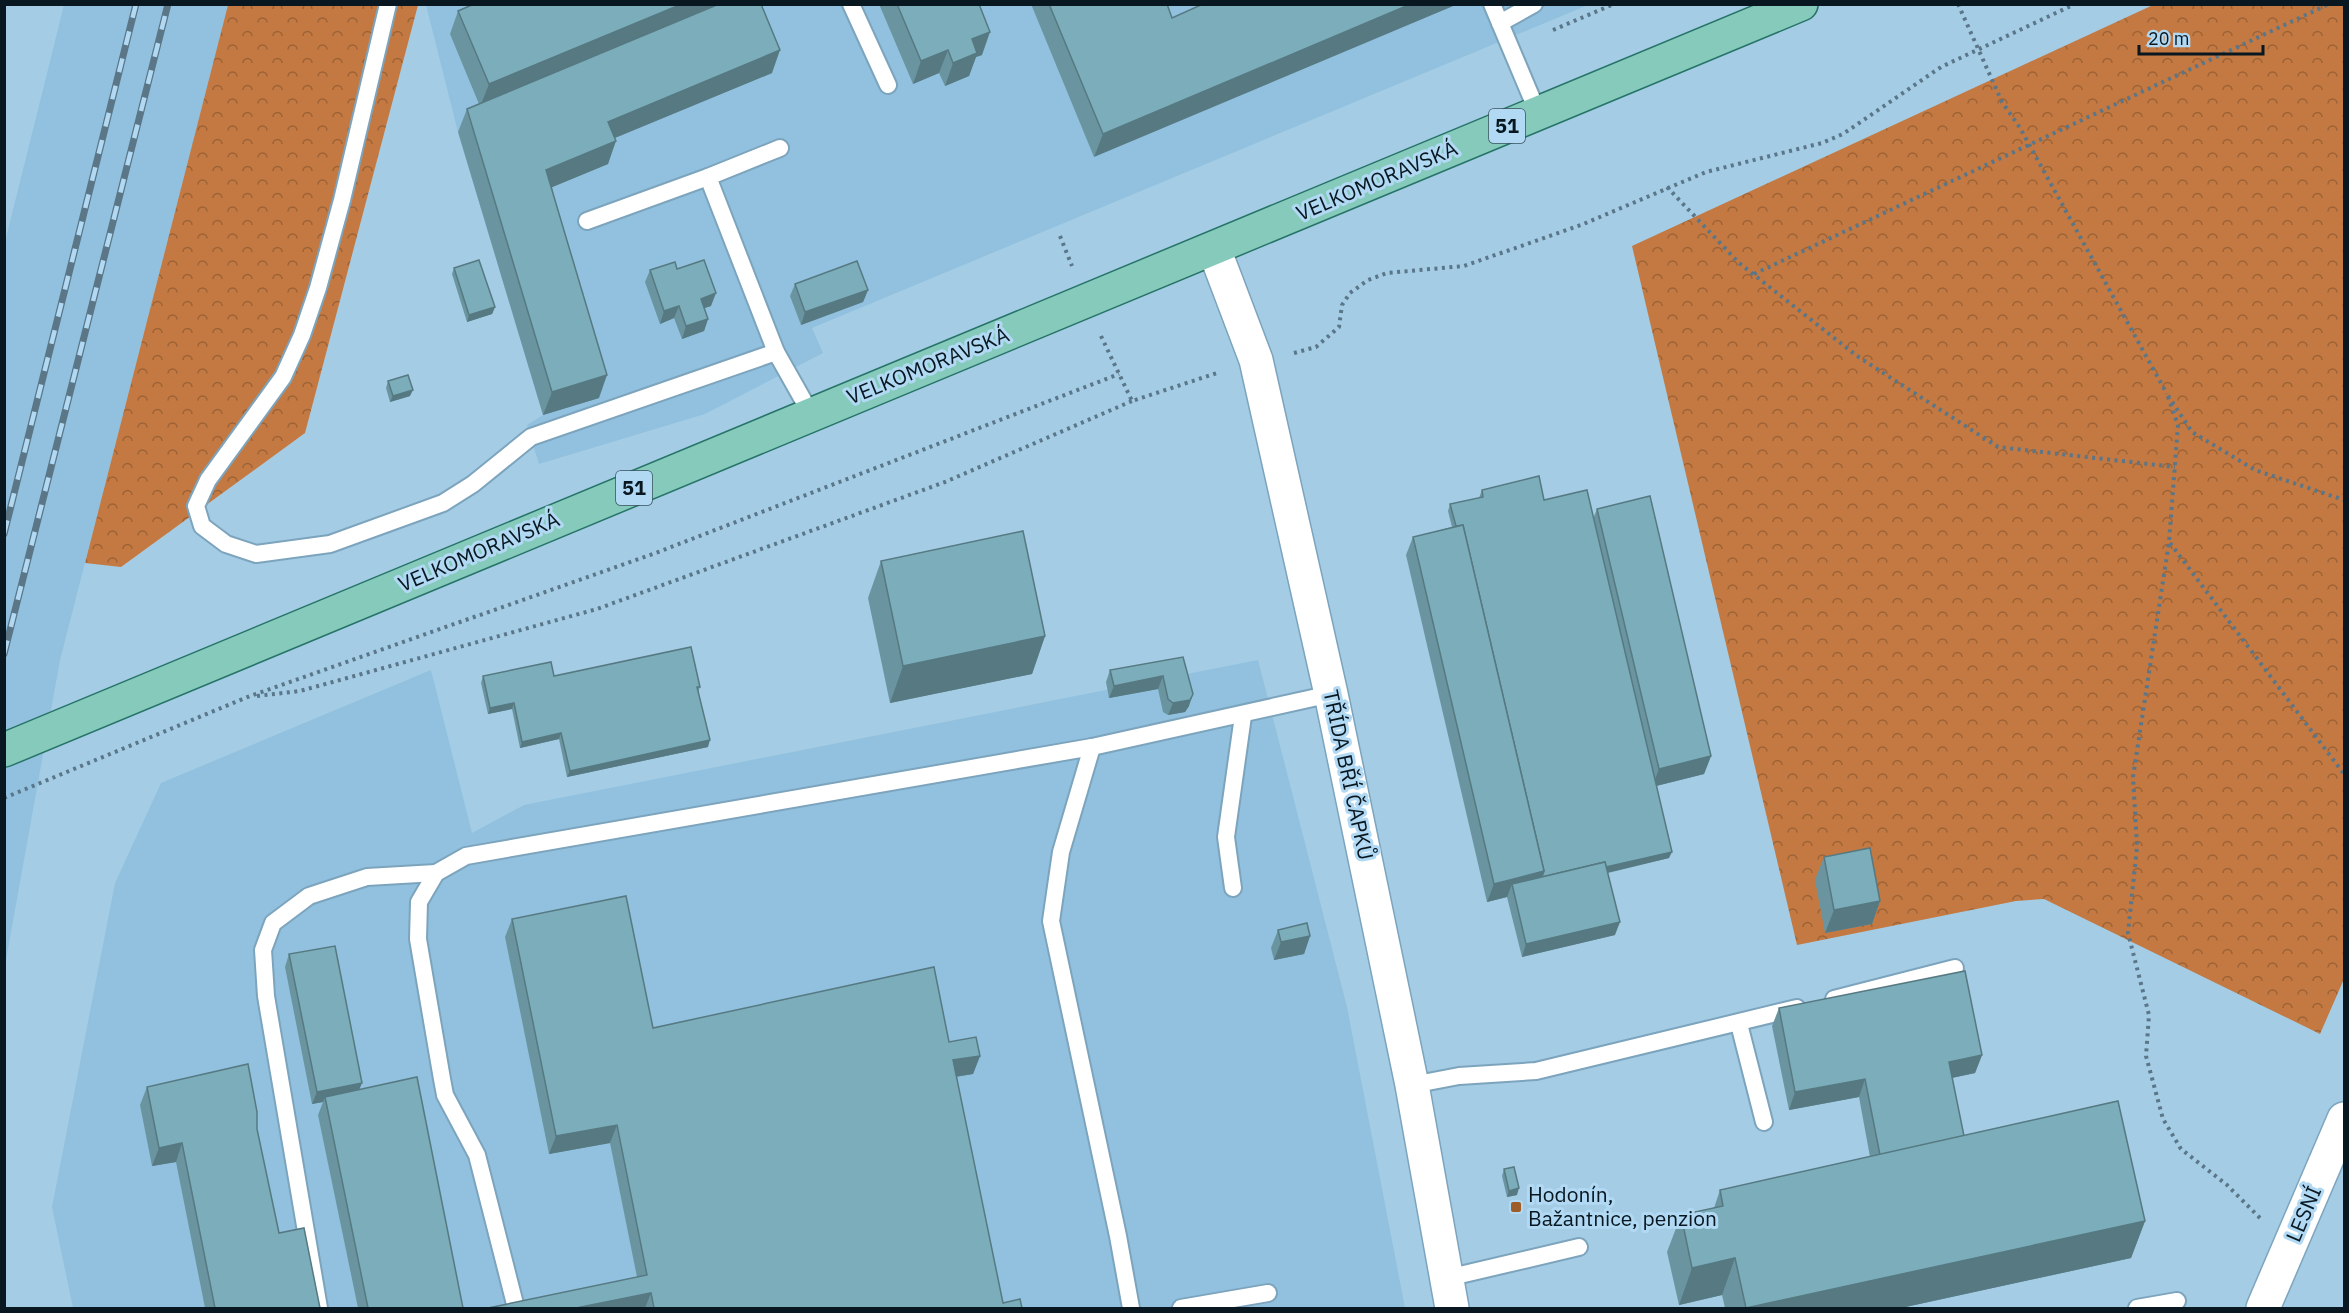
<svg xmlns="http://www.w3.org/2000/svg" width="2349" height="1313" font-family="'IBM Plex Sans',sans-serif">
  <style>
    .built { fill: #91c1de }
    .forest { fill: url(#forest-crowns) }
    .lines { fill: none; stroke-linecap: round; stroke-linejoin: round }
    .lane-casing { stroke: #7da4bd; stroke-width: 20 }
    .street-casing { stroke: #7da4bd; stroke-width: 36 }
    .secondary-casing { stroke: #7da4bd; stroke-width: 36 }
    .primary-casing { stroke: #267468; stroke-width: 36 }
    .path { stroke: #5a7688; stroke-width: 4; stroke-dasharray: 3 4.5; stroke-linecap: butt }
    .lane { stroke: #fff; stroke-width: 16 }
    .street { stroke: #fff; stroke-width: 33 }
    .secondary { stroke: #fff; stroke-width: 33 }
    .primary { stroke: #86cabc; stroke-width: 33 }
    .rail-casing { stroke: #5a7687; stroke-width: 7 }
    .rail { stroke: #b1d9f3; stroke-width: 4.5; stroke-dasharray: 14; stroke-linecap: butt }
    .wall { fill: #6a95a0 }
    .shaded-wall { fill: #567982 }
    .building { fill: #7badba; stroke: #567982; stroke-width: 1.5 }
    .poi-dot { fill: #9d5c28; stroke: #b1d9f3; stroke-width: 2 }
    .labels { text-anchor: middle; stroke-width: 6; stroke-linejoin: round; paint-order: stroke }
    .shield { fill: #b1d9f3; stroke: #3b515f; stroke-width: 1.5 }
    .shield-label { font-size: 20px; font-weight: bold; fill: #081720 }
    .street-label { font-size: 21px; fill: #081720; stroke: #b1d9f3 }
    .poi-label { font-size: 21px; fill: #081720; stroke: #b1d9f3; text-anchor: start }
  </style>
  <defs>
    <pattern id="forest-crowns" width="20" height="18" patternUnits="userSpaceOnUse" patternTransform="scale(1.5)"><rect width="20" height="18" fill="#c37941"/><path d="M2 6a3 3 0 1 1 6 0M12 15a3 3 0 1 1 6 0" fill="none" stroke="#9c6236"/></pattern>
  </defs>
  <rect width="100%" height="100%" fill="#a4cce5"/>
  <g class="built">
    <path d="M 64,5 L 228,5 L 60,660 L 4,971 L 5,242 Z"/>
    <path d="M 426,5 L 1588,5 L 812,328 L 823,353 L 705,414 L 539,464 L 527,425 L 543,415 L 458,132 Z"/>
    <path d="M 1258,660 L 1347,1007 L 1405,1308 L 73,1308 L 52,1207 L 115,883 L 161,783 L 431,670 L 472,833 L 524,805 Z"/>
  </g>
  <g class="forest">
    <path d="M 228,5 L 418,5 L 305,433 L 121,567 L 85,563 Z"/>
    <path d="M 2153,5 L 2344,5 L 2344,979 L 2320,1034 L 2044,899 L 2016,901 L 1797,945 L 1632,246 Z"/>
  </g>
  <g class="lines">
    <g class="lane-casing">
      <g id="lane">
        <path d="M 388,4 L 342,200 L 318,288 L 302,335 L 283,377 L 208,480 L 196,506 L 202,526 L 226,544 L 256,554 L 330,544 L 443,503 L 473,484 L 531,437 L 776,352 L 811,414"/>
        <path d="M 851,4 L 888,85"/>
        <path d="M 1492,4 L 1538,113"/>
        <path d="M 1500,23 L 1534,4"/>
        <path d="M 587,221 L 708,177"/>
        <path d="M 776,352 L 708,177 L 780,148"/>
        <path d="M 1092,747 L 1061,852 L 1051,921 L 1118,1236 L 1131,1308"/>
        <path d="M 1233,888 L 1226,837 L 1243,716"/>
        <path d="M 1834,999 L 1955,968"/>
        <path d="M 1739,1024 L 1764,1122"/>
        <path d="M 1412,1085 L 1459,1076 L 1536,1071 L 1797,1008"/>
        <path d="M 1447,1278 L 1579,1247"/>
        <path d="M 319,1308 L 266,996 L 263,950 L 273,923 L 309,896 L 367,877 L 436,873"/>
        <path d="M 516,1308 L 477,1155 L 445,1095 L 442,1079 L 418,939 L 419,902 L 436,873 L 466,856 L 1092,747 L 1331,694"/>
        <path d="M 1181,1308 L 1268,1293"/>
        <path d="M 2137,1308 L 2177,1301"/>
      </g>
    </g>
    <g class="street-casing">
      <path id="street" d="M 2263,1308 L 2344,1119"/>
    </g>
    <g class="secondary-casing">
      <path id="secondary" d="M 1214,249 L 1256,360 L 1331,694 L 1412,1085 L 1452,1308"/>
    </g>
    <g class="primary-casing">
      <path id="primary" d="M 4,750 L 1801,4"/>
    </g>
    <g class="path">
      <path d="M 1958,4 L 2002,102 L 2020,128 L 2167,394"/>
      <path d="M 1553,30 L 1614,4"/>
      <path d="M 1667,187 L 1739,263 L 1857,356 L 1998,447 L 2175,467"/>
      <path d="M 1060,236 L 1072,266"/>
      <path d="M 1754,274 L 2329,4"/>
      <path d="M 1101,336 L 1132,401 L 1220,372"/>
      <path d="M 1294,353 L 1316,347 L 1339,327 L 1342,305 L 1350,293 L 1368,280 L 1387,273 L 1464,266 L 1581,225 L 1706,172 L 1822,143 L 1843,134 L 1941,67 L 2075,4"/>
      <path d="M 2170,543 L 2344,774"/>
      <path d="M 257,696 L 300,691 L 597,609 L 945,482 L 1132,401"/>
      <path d="M 4,798 L 250,696 L 653,554 L 1119,374"/>
      <path d="M 2260,1218 L 2227,1185 L 2181,1149 L 2163,1119 L 2146,1056 L 2149,1015 L 2128,933 L 2137,847 L 2133,777 L 2169,542 L 2178,425 L 2167,394 L 2192,432 L 2255,470 L 2344,500"/>
    </g>
    <use href="#lane" class="lane"/>
    <use href="#street" class="street"/>
    <use href="#secondary" class="secondary"/>
    <use href="#primary" class="primary"/>
    <g class="rail-casing">
      <g id="rail">
        <path d="M 4,534 L 136,4"/>
        <path d="M 4,654 L 168,4"/>
      </g>
    </g>
    <use href="#rail" class="rail"/>
  </g>
  <g class="wall">
    <path d="M 879,4 L 979,4 L 982,55 L 976,57 L 969,76 L 945,86 L 939,73 L 913,84 Z"/>
    <path d="M 1031,4 L 1167,4 L 1094,157 Z"/>
    <path d="M 458,11 L 772,73 L 615,138 L 608,164 L 552,187 L 599,398 L 543,415 L 458,132 L 467,109 L 479,104 L 450,34 Z"/>
    <path d="M 454,268 L 495,307 L 492,314 L 467,322 L 452,274 Z"/>
    <path d="M 677,269 L 711,306 L 704,308 L 708,319 L 704,331 L 682,339 L 674,318 L 660,324 L 645,282 L 650,270 Z"/>
    <path d="M 795,284 L 868,290 L 863,302 L 801,325 L 790,296 Z"/>
    <path d="M 388,381 L 410,396 L 390,402 L 386,388 Z"/>
    <path d="M 1482,490 L 1544,500 L 1593,519 L 1597,509 L 1711,756 L 1704,774 L 1656,786 L 1669,858 L 1608,873 L 1615,935 L 1522,957 L 1507,897 L 1487,902 L 1406,555 L 1413,537 L 1452,527 L 1448,511 L 1450,504 L 1479,498 Z"/>
    <path d="M 881,561 L 1045,636 L 1032,674 L 890,703 L 868,598 Z"/>
    <path d="M 1183,657 L 1189,706 L 1185,712 L 1168,715 L 1163,712 L 1158,689 L 1109,698 L 1106,682 L 1110,670 Z"/>
    <path d="M 483,676 L 554,676 L 700,687 L 698,692 L 708,747 L 567,777 L 559,739 L 520,748 L 512,709 L 488,714 L 481,683 Z"/>
    <path d="M 1824,857 L 1880,901 L 1872,924 L 1825,933 L 1815,880 Z"/>
    <path d="M 512,919 L 653,1028 L 949,1042 L 980,1056 L 973,1074 L 956,1077 L 1003,1303 L 1022,1308 L 488,1308 L 637,1277 L 610,1143 L 549,1154 L 505,937 Z"/>
    <path d="M 1278,930 L 1310,936 L 1304,954 L 1274,960 L 1271,948 Z"/>
    <path d="M 289,954 L 360,1089 L 463,1308 L 358,1308 L 318,1115 L 323,1102 L 312,1104 L 285,967 Z"/>
    <path d="M 1779,1008 L 1982,1055 L 1975,1073 L 1952,1078 L 1964,1136 L 2145,1221 L 2131,1258 L 1901,1308 L 1725,1308 L 1722,1295 L 1679,1305 L 1667,1252 L 1681,1215 L 1714,1208 L 1720,1190 L 1870,1157 L 1859,1097 L 1789,1110 L 1772,1026 Z"/>
    <path d="M 147,1087 L 257,1129 L 279,1233 L 320,1308 L 205,1308 L 176,1162 L 152,1166 L 140,1105 Z"/>
    <path d="M 1504,1169 L 1517,1195 L 1507,1197 L 1502,1176 Z"/>
  </g>
  <g class="shaded-wall">
    <path d="M 682,4 L 729,4 L 480,107 L 489,84 Z"/>
    <path d="M 1411,4 L 1458,4 L 1094,157 L 1103,134 Z"/>
    <path d="M 990,32 L 982,55 L 976,57 L 969,76 L 945,86 L 953,63 L 972,39 Z"/>
    <path d="M 780,50 L 772,73 L 600,144 L 608,122 Z"/>
    <path d="M 948,50 L 939,73 L 913,84 L 921,61 Z"/>
    <path d="M 616,141 L 608,164 L 538,193 L 546,170 Z"/>
    <path d="M 868,290 L 863,302 L 801,325 L 805,312 Z"/>
    <path d="M 716,293 L 711,306 L 696,311 L 701,299 Z"/>
    <path d="M 679,306 L 674,318 L 660,324 L 664,311 Z"/>
    <path d="M 495,307 L 492,314 L 467,322 L 469,315 Z"/>
    <path d="M 708,319 L 704,331 L 682,339 L 686,326 Z"/>
    <path d="M 607,375 L 599,398 L 543,415 L 552,392 Z"/>
    <path d="M 413,390 L 410,396 L 390,402 L 393,396 Z"/>
    <path d="M 1045,636 L 1032,674 L 890,703 L 903,666 Z"/>
    <path d="M 1163,676 L 1158,689 L 1109,698 L 1114,686 Z"/>
    <path d="M 1193,694 L 1189,706 L 1185,712 L 1168,715 L 1173,703 Z"/>
    <path d="M 514,703 L 512,709 L 488,714 L 490,708 Z"/>
    <path d="M 561,733 L 559,739 L 520,748 L 522,742 Z"/>
    <path d="M 710,740 L 708,747 L 567,777 L 570,771 Z"/>
    <path d="M 1711,756 L 1704,774 L 1652,787 L 1659,769 Z"/>
    <path d="M 1672,852 L 1669,858 L 1514,895 L 1512,884 L 1507,897 L 1487,902 L 1494,884 L 1544,871 Z"/>
    <path d="M 1880,901 L 1872,924 L 1825,933 L 1834,910 Z"/>
    <path d="M 1620,922 L 1615,935 L 1522,957 L 1526,944 Z"/>
    <path d="M 1310,936 L 1304,954 L 1274,960 L 1281,942 Z"/>
    <path d="M 1982,1055 L 1975,1073 L 1942,1080 L 1949,1062 Z"/>
    <path d="M 980,1056 L 973,1074 L 946,1078 L 953,1060 Z"/>
    <path d="M 1865,1079 L 1859,1097 L 1789,1110 L 1795,1092 Z"/>
    <path d="M 362,1083 L 357,1095 L 325,1097 L 323,1102 L 312,1104 L 317,1092 Z"/>
    <path d="M 617,1125 L 610,1143 L 549,1154 L 556,1136 Z"/>
    <path d="M 182,1143 L 176,1162 L 152,1166 L 159,1148 Z"/>
    <path d="M 1519,1188 L 1517,1195 L 1507,1197 L 1509,1191 Z"/>
    <path d="M 2145,1221 L 2131,1258 L 1901,1308 L 1746,1308 Z"/>
    <path d="M 1735,1258 L 1722,1295 L 1679,1305 L 1692,1268 Z"/>
    <path d="M 651,1293 L 645,1308 L 576,1308 Z"/>
  </g>
  <g class="building">
    <path d="M 474,4 L 682,4 L 489,84 L 458,11 Z"/>
    <path d="M 719,4 L 761,4 L 780,50 L 608,122 L 616,141 L 546,170 L 607,375 L 552,392 L 467,109 Z"/>
    <path d="M 897,4 L 979,4 L 990,32 L 972,39 L 977,53 L 953,63 L 948,50 L 921,61 Z"/>
    <path d="M 1049,4 L 1167,4 L 1172,18 L 1203,4 L 1411,4 L 1103,134 Z"/>
    <path d="M 479,260 L 495,307 L 469,315 L 454,268 Z"/>
    <path d="M 704,260 L 716,293 L 701,299 L 708,319 L 686,326 L 679,306 L 664,311 L 650,270 L 675,262 L 677,269 Z"/>
    <path d="M 857,261 L 868,290 L 805,312 L 795,284 Z"/>
    <path d="M 408,375 L 413,390 L 393,396 L 388,381 Z"/>
    <path d="M 1539,476 L 1544,500 L 1587,490 L 1672,852 L 1606,867 L 1605,862 L 1542,877 L 1544,871 L 1463,525 L 1456,526 L 1450,504 L 1483,497 L 1482,490 Z"/>
    <path d="M 1650,496 L 1711,756 L 1659,769 L 1597,509 Z"/>
    <path d="M 1463,525 L 1544,871 L 1494,884 L 1413,537 Z"/>
    <path d="M 1023,531 L 1045,636 L 903,666 L 881,561 Z"/>
    <path d="M 691,647 L 700,687 L 697,687 L 710,740 L 570,771 L 561,733 L 522,742 L 514,703 L 490,708 L 483,676 L 551,662 L 554,676 Z"/>
    <path d="M 1183,657 L 1193,694 L 1190,700 L 1173,703 L 1168,699 L 1163,676 L 1114,686 L 1110,670 Z"/>
    <path d="M 1870,848 L 1880,901 L 1834,910 L 1824,857 Z"/>
    <path d="M 1605,862 L 1620,922 L 1526,944 L 1512,884 Z"/>
    <path d="M 626,896 L 653,1028 L 934,967 L 949,1042 L 976,1037 L 980,1056 L 953,1060 L 1003,1303 L 1020,1299 L 1022,1308 L 654,1308 L 651,1293 L 576,1308 L 488,1308 L 647,1275 L 617,1125 L 556,1136 L 512,919 Z"/>
    <path d="M 1307,923 L 1310,936 L 1281,942 L 1278,930 Z"/>
    <path d="M 335,946 L 362,1083 L 317,1092 L 289,954 Z"/>
    <path d="M 1965,971 L 1982,1055 L 1949,1062 L 1964,1136 L 1880,1155 L 1865,1079 L 1795,1092 L 1779,1008 Z"/>
    <path d="M 248,1064 L 257,1112 L 257,1129 L 279,1233 L 304,1228 L 320,1308 L 215,1308 L 182,1143 L 159,1148 L 147,1087 Z"/>
    <path d="M 417,1077 L 463,1308 L 368,1308 L 325,1097 Z"/>
    <path d="M 2118,1101 L 2145,1221 L 1746,1308 L 1735,1258 L 1692,1268 L 1681,1215 L 1723,1206 L 1720,1190 Z"/>
    <path d="M 1514,1167 L 1519,1188 L 1509,1191 L 1504,1169 Z"/>
  </g>
  <rect class="poi-dot" x="1510" y="1201" width="12" height="12" rx="3"/>
  <g class="labels">
    <g class="shield">
      <rect x="1489" y="109" width="36" height="34" rx="4.5"/>
      <rect x="616" y="471" width="36" height="34" rx="4.5"/>
    </g>
    <g class="shield-label">
      <text x="1507" y="133">51</text>
      <text x="634" y="495">51</text>
    </g>
    <g class="street-label">
      <text transform="translate(1377 181) rotate(-23)" y="7">VELKOMORAVSKÁ</text>
      <text transform="translate(928 366) rotate(-22)" y="7">VELKOMORAVSKÁ</text>
      <text transform="translate(479 552) rotate(-23)" y="7">VELKOMORAVSKÁ</text>
      <text transform="translate(1348 775) rotate(78)" y="7">TŘÍDA BŘÍ ČAPKŮ</text>
      <text transform="translate(2304 1214) rotate(-67)" y="7">LESNÍ</text>
    </g>
    <g class="poi-label">
      <text x="1528" y="1202">Hodonín,<tspan x="1528" dy="24">Bažantnice, penzion</tspan></text>
    </g>
  </g>
  <rect width="2349" height="1313" fill="none" stroke="#081720" stroke-width="12"/>
  <path d="M2139 45v9h124v-9" fill="none" stroke="#081720" stroke-width="3"/>
  <text x="2148" y="45" font-size="18" fill="#081720" stroke="#b1d9f3" stroke-width="4.5" paint-order="stroke">20 m</text>
</svg>
